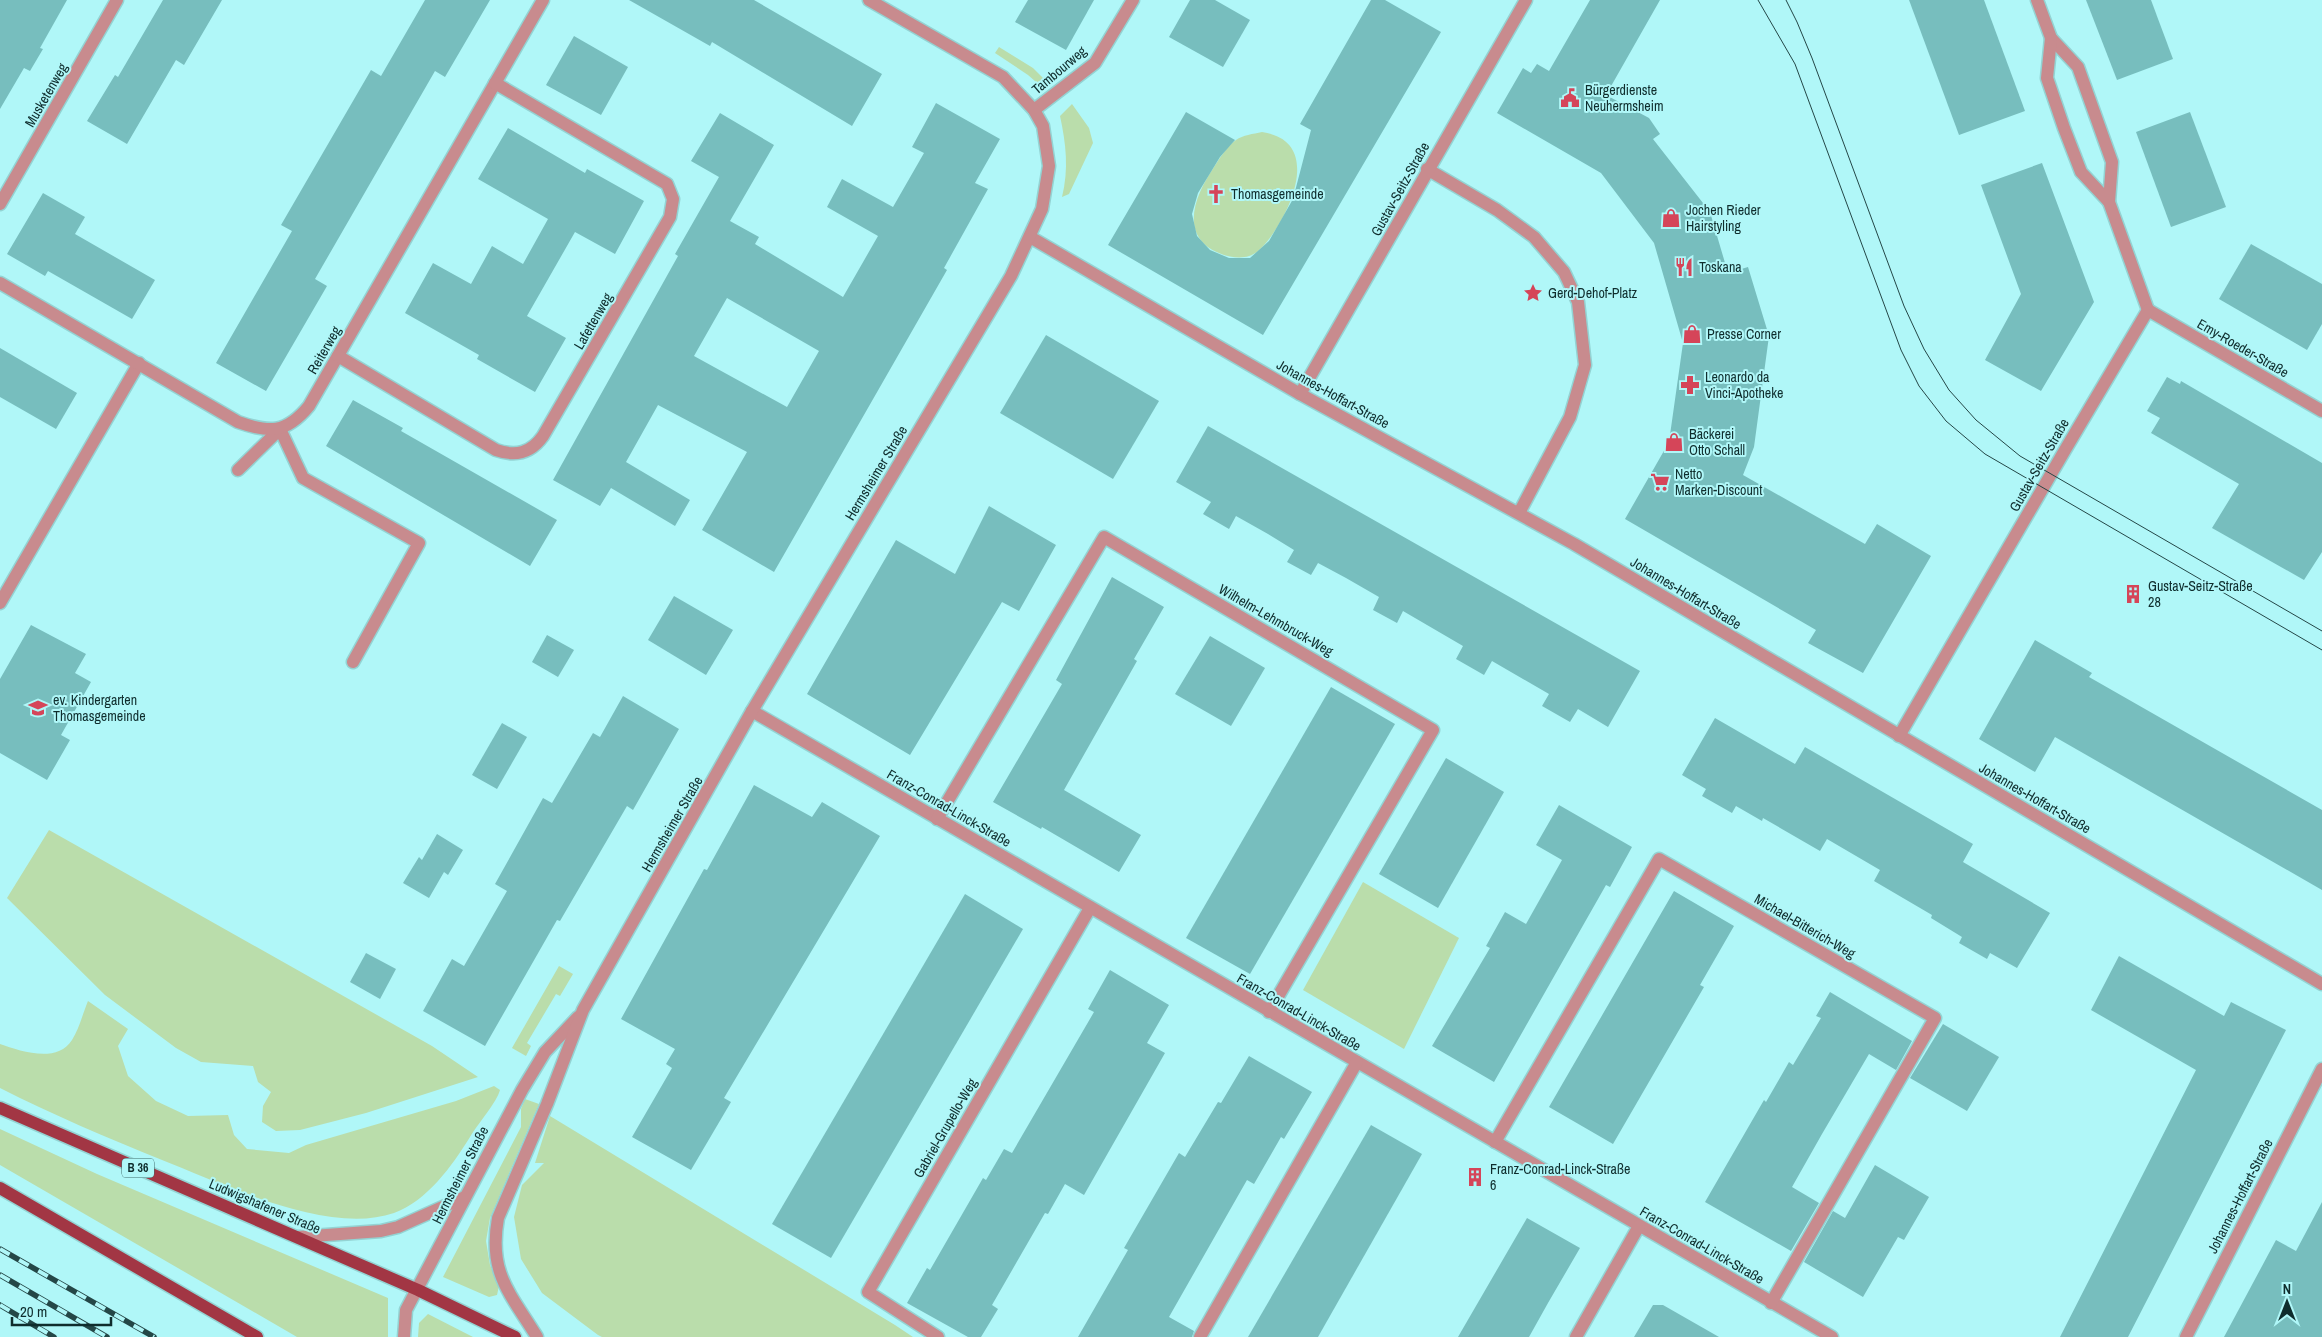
<svg xmlns="http://www.w3.org/2000/svg" width="2322" height="1337" font-family="'Archivo Narrow',sans-serif">
  <style>
    .green { fill: #baddab }
    .building { fill: #77bebe; fill-rule: evenodd }
    .lines { fill: none; stroke-linecap: round; stroke-linejoin: round }
    .service-casing { stroke: #93d3d3; stroke-width: 15 }
    .minor-casing { stroke: #93d3d3; stroke-width: 15 }
    .tertiary-casing { stroke: #93d3d3; stroke-width: 15 }
    .primary-casing { stroke: #93d3d3; stroke-width: 15 }
    .service { stroke: #c88b8e; stroke-width: 12 }
    .minor { stroke: #c88b8e; stroke-width: 12 }
    .tertiary { stroke: #c88b8e; stroke-width: 12 }
    .primary { stroke: #a23644; stroke-width: 12 }
    .tram { stroke: #244747; stroke-width: 1 }
    .rail-casing { stroke: #244747; stroke-width: 5.5 }
    .rail { stroke: #b0f7f8; stroke-width: 4; stroke-dasharray: 11; stroke-linecap: butt }
    .labels { text-anchor: middle; stroke-width: 4; stroke-linejoin: round; paint-order: stroke }
    .shield { fill: #b0f7f8; stroke: #3f6a6a; stroke-width: 1 }
    .shield-label { font-size: 12px; font-weight: bold; fill: #0f2d2d }
    .street-label { font-size: 14px; fill: #0f2d2d; stroke: #b0f7f8 }
    .poi-label { font-size: 14px; fill: #0f2d2d; stroke: #b0f7f8; text-anchor: start }
  </style>
  <rect width="100%" height="100%" fill="#b0f7f8"/>
  <g class="green">
    <path d="M 999,47 L 1033,68 L 1050,85 L 1044,89 L 1028,75 L 995,53 Z"/>
    <path d="M 1072,104 L 1089,128 L 1093,143 L 1069,194 L 1062,197 C 1069,169 1066,144 1060,116 Z"/>
    <path d="M 1262,132 C 1317,140 1296,198 1276,229 C 1270,238 1260,253 1249,256 C 1240,259 1228,257 1219,253 C 1178,236 1195,195 1214,167 C 1220,158 1227,146 1236,140 C 1243,135 1253,134 1262,132 Z"/>
    <path d="M 49,830 L 432,1046 L 478,1077 L 366,1113 L 300,1130 L 276,1131 L 262,1122 L 263,1106 L 271,1092 L 258,1082 L 253,1066 L 201,1062 L 176,1048 L 105,995 L 7,898 Z"/>
    <path d="M 1363,882 L 1459,938 L 1404,1049 L 1303,990 Z"/>
    <path d="M 559,966 L 573,974 L 560,996 L 556,994 L 527,1043 L 531,1046 L 526,1056 L 512,1048 Z"/>
    <path d="M 88,1001 L 128,1029 L 118,1046 L 128,1076 L 156,1101 L 188,1116 L 228,1115 L 234,1135 L 247,1149 L 289,1153 L 306,1145 L 456,1101 L 494,1086 L 500,1090 C 497,1102 477,1125 470,1137 C 452,1166 427,1201 394,1213 C 328,1236 223,1184 162,1160 C 108,1138 53,1115 0,1088 L 0,1044 C 20,1051 57,1064 72,1040 C 79,1029 83,1013 88,1001 Z"/>
    <path d="M 525,1099 L 539,1104 L 490,1218 L 486,1241 L 490,1265 L 499,1286 L 497,1295 L 489,1297 L 443,1277 L 521,1127 L 521,1109 Z"/>
    <path d="M 550,1116 L 895,1325 L 913,1337 L 602,1337 L 598,1335 L 542,1293 L 521,1259 L 514,1217 L 522,1185 L 544,1163 L 535,1163 Z"/>
    <path d="M 0,1129 L 97,1174 L 388,1298 L 388,1337 L 297,1337 L 0,1165 Z"/>
    <path d="M 428,1314 L 473,1337 L 418,1337 L 419,1323 Z"/>
  </g>
  <g class="building">
    <path d="M 0,0 L 67,0 L 40,48 L 43,49 L 30,71 L 24,68 L 0,109 Z"/>
    <path d="M 163,0 L 222,0 L 184,65 L 176,60 L 127,144 L 87,121 L 115,75 L 118,77 Z"/>
    <path d="M 425,0 L 490,0 L 445,77 L 435,71 L 315,279 L 327,286 L 266,391 L 216,363 L 292,231 L 281,225 L 371,70 L 381,76 Z"/>
    <path d="M 629,0 L 754,0 L 882,74 L 852,126 L 712,42 L 710,46 Z"/>
    <path d="M 1028,0 L 1094,0 L 1066,50 L 1015,22 Z"/>
    <path d="M 1190,0 L 1215,0 L 1250,20 L 1223,67 L 1169,37 Z"/>
    <path d="M 1371,0 L 1385,0 L 1441,32 L 1263,335 L 1108,245 L 1186,112 L 1235,140 L 1220,157 L 1198,193 L 1192,214 L 1197,236 L 1210,250 L 1229,258 L 1250,258 L 1269,241 L 1293,199 L 1311,130 L 1300,124 Z"/>
    <path d="M 1590,0 L 1660,0 L 1606,95 L 1649,118 L 1660,134 L 1653,139 L 1710,212 L 1728,273 L 1748,267 L 1769,336 L 1754,447 L 1743,475 L 1865,544 L 1877,524 L 1931,556 L 1863,673 L 1808,643 L 1816,630 L 1625,519 L 1669,442 L 1683,343 L 1654,243 L 1601,173 L 1497,113 L 1523,68 L 1531,73 L 1537,64 L 1549,71 Z"/>
    <path d="M 1909,0 L 1984,0 L 2025,111 L 1959,135 Z"/>
    <path d="M 2086,0 L 2151,0 L 2173,59 L 2117,80 Z"/>
    <path d="M 574,36 L 628,67 L 601,115 L 546,85 Z"/>
    <path d="M 936,103 L 1000,139 L 975,183 L 988,189 L 944,268 L 947,270 L 774,572 L 702,530 L 747,452 L 658,405 L 626,462 L 690,500 L 675,526 L 611,488 L 600,506 L 553,480 L 678,256 L 675,254 L 719,177 L 691,161 L 720,113 L 774,145 L 730,221 L 759,237 L 755,244 L 843,297 L 878,236 L 827,207 L 842,179 L 893,207 L 924,153 L 912,147 ZM 727,298 L 819,351 L 787,407 L 694,356 Z"/>
    <path d="M 2190,112 L 2226,207 L 2171,227 L 2136,132 Z"/>
    <path d="M 508,128 L 585,173 L 587,169 L 644,201 L 615,254 L 575,232 L 527,316 L 566,338 L 535,392 L 477,359 L 479,355 L 405,313 L 433,263 L 471,284 L 492,246 L 523,264 L 548,219 L 478,179 Z"/>
    <path d="M 2042,163 L 2094,302 L 2041,391 L 1985,360 L 2021,294 L 1981,185 Z"/>
    <path d="M 43,193 L 85,217 L 75,234 L 155,280 L 132,319 L 48,271 L 45,276 L 7,254 Z"/>
    <path d="M 2251,244 L 2322,284 L 2322,324 L 2307,350 L 2219,299 Z"/>
    <path d="M 1046,335 L 1159,401 L 1113,479 L 1000,413 Z"/>
    <path d="M 0,348 L 77,393 L 56,429 L 0,397 Z"/>
    <path d="M 2167,377 L 2180,384 L 2181,381 L 2322,463 L 2322,552 L 2304,580 L 2212,528 L 2239,484 L 2151,433 L 2160,418 L 2147,411 Z"/>
    <path d="M 353,400 L 403,428 L 401,431 L 557,520 L 530,566 L 326,446 Z"/>
    <path d="M 1208,426 L 1640,671 L 1608,727 L 1578,709 L 1570,722 L 1542,706 L 1549,694 L 1492,661 L 1484,675 L 1456,659 L 1463,646 L 1403,611 L 1397,623 L 1373,610 L 1379,597 L 1346,578 L 1318,563 L 1311,575 L 1287,562 L 1294,550 L 1268,534 L 1236,516 L 1229,529 L 1203,514 L 1211,502 L 1176,482 Z"/>
    <path d="M 989,506 L 1056,545 L 1019,611 L 1002,602 L 910,755 L 807,694 L 896,540 L 955,574 Z"/>
    <path d="M 1112,577 L 1164,607 L 1134,659 L 1137,661 L 1064,790 L 1141,835 L 1119,872 L 1042,827 L 1041,829 L 993,802 L 1062,684 L 1056,680 Z"/>
    <path d="M 674,596 L 733,630 L 706,675 L 648,640 Z"/>
    <path d="M 31,625 L 86,654 L 75,673 L 91,682 L 61,735 L 70,740 L 47,780 L 0,753 L 0,679 Z"/>
    <path d="M 547,635 L 574,650 L 558,677 L 532,662 Z"/>
    <path d="M 1210,636 L 1265,668 L 1231,726 L 1175,694 Z"/>
    <path d="M 2035,640 L 2092,673 L 2089,677 L 2322,810 L 2322,890 L 2055,737 L 2035,772 L 1979,739 Z"/>
    <path d="M 1331,687 L 1395,724 L 1250,974 L 1186,938 Z"/>
    <path d="M 623,696 L 679,729 L 633,810 L 627,806 L 560,921 L 557,920 L 485,1046 L 423,1011 L 452,959 L 464,966 L 507,891 L 495,884 L 543,798 L 552,803 L 593,733 L 600,737 Z"/>
    <path d="M 1715,718 L 1795,764 L 1805,747 L 1973,844 L 1963,862 L 2050,913 L 2017,968 L 1990,953 L 1987,959 L 1959,943 L 1962,937 L 1931,918 L 1932,915 L 1874,881 L 1880,870 L 1827,839 L 1820,851 L 1763,818 L 1762,821 L 1736,806 L 1732,813 L 1702,796 L 1706,789 L 1682,775 Z"/>
    <path d="M 502,723 L 527,737 L 497,789 L 472,775 Z"/>
    <path d="M 1446,758 L 1504,792 L 1438,908 L 1379,874 Z"/>
    <path d="M 754,785 L 812,817 L 822,802 L 880,836 L 724,1098 L 731,1102 L 691,1170 L 632,1137 L 672,1068 L 666,1064 L 675,1049 L 621,1019 L 704,869 L 707,870 Z"/>
    <path d="M 1559,805 L 1632,847 L 1610,887 L 1606,885 L 1494,1082 L 1432,1046 L 1490,948 L 1486,946 L 1505,912 L 1526,924 L 1562,860 L 1536,845 Z"/>
    <path d="M 437,834 L 463,850 L 448,875 L 444,872 L 429,898 L 403,883 L 419,857 L 422,860 Z"/>
    <path d="M 1674,891 L 1734,926 L 1700,985 L 1704,987 L 1613,1144 L 1549,1107 Z"/>
    <path d="M 965,894 L 1023,929 L 831,1258 L 772,1224 Z"/>
    <path d="M 366,953 L 396,969 L 380,999 L 350,982 Z"/>
    <path d="M 2119,956 L 2224,1016 L 2231,1002 L 2286,1030 L 2128,1337 L 2060,1337 L 2196,1070 L 2091,1010 Z"/>
    <path d="M 1110,970 L 1169,1005 L 1147,1043 L 1165,1053 L 1084,1195 L 1065,1184 L 1048,1214 L 1045,1213 L 992,1305 L 998,1309 L 981,1337 L 968,1337 L 907,1303 L 927,1268 L 930,1270 L 983,1178 L 986,1180 L 1004,1149 L 1012,1153 L 1094,1012 L 1088,1009 Z"/>
    <path d="M 1830,992 L 1912,1041 L 1896,1070 L 1869,1054 L 1822,1134 L 1792,1187 L 1819,1203 L 1791,1251 L 1705,1202 L 1764,1100 L 1766,1102 L 1789,1062 L 1793,1065 L 1821,1018 L 1816,1016 Z"/>
    <path d="M 1943,1024 L 1999,1057 L 1967,1111 L 1910,1078 Z"/>
    <path d="M 1249,1056 L 1312,1092 L 1284,1139 L 1281,1137 L 1254,1184 L 1247,1180 L 1169,1317 L 1194,1331 L 1192,1337 L 1078,1337 L 1128,1250 L 1124,1248 L 1179,1153 L 1185,1157 L 1218,1102 L 1221,1103 Z"/>
    <path d="M 1371,1125 L 1422,1154 L 1318,1337 L 1248,1337 Z"/>
    <path d="M 1875,1165 L 1929,1197 L 1904,1240 L 1898,1237 L 1863,1297 L 1804,1262 L 1833,1211 L 1845,1218 Z"/>
    <path d="M 2322,1202 L 2322,1337 L 2224,1337 L 2276,1240 L 2296,1251 Z"/>
    <path d="M 1527,1218 L 1580,1248 L 1548,1303 L 1529,1337 L 1458,1337 Z"/>
    <path d="M 1653,1305 L 1663,1305 L 1719,1337 L 1634,1337 Z"/>
  </g>
  <g class="lines">
    <g class="service-casing">
      <g id="service">
        <path d="M 1427,169 L 1497,210 L 1534,237 L 1564,272 L 1578,302 L 1585,365 L 1570,417 L 1519,513"/>
        <path d="M 238,470 L 280,429 L 303,478 L 419,543 L 353,662"/>
        <path d="M 0,603 L 139,363"/>
      </g>
    </g>
    <g class="minor-casing">
      <g id="minor">
        <path d="M 2037,0 L 2051,38 L 2078,67 L 2112,162 L 2109,202"/>
        <path d="M 2051,38 L 2047,78 L 2064,128 L 2081,172 L 2109,202 L 2148,310"/>
        <path d="M 1034,110 L 1095,63 L 1133,0"/>
        <path d="M 0,204 L 117,0"/>
        <path d="M 1030,237 L 1300,394 L 1574,544 L 2322,984"/>
        <path d="M 0,283 L 238,422 C 269,433 286,434 309,406 L 543,0"/>
        <path d="M 2148,310 L 2322,411"/>
        <path d="M 338,356 L 496,450 C 516,457 531,453 543,436 L 670,217 L 673,199 L 667,184 L 495,83"/>
        <path d="M 1300,394 L 1526,0"/>
        <path d="M 752,711 L 1832,1337"/>
        <path d="M 1899,736 L 2065,450 L 2148,310"/>
        <path d="M 937,819 L 1104,537 L 1433,730 L 1269,1012"/>
        <path d="M 1495,1142 L 1659,859 L 1935,1018 L 1771,1303"/>
        <path d="M 938,1337 L 868,1292 L 1090,908"/>
        <path d="M 1200,1337 L 1357,1062"/>
        <path d="M 1576,1337 L 1639,1226"/>
        <path d="M 2186,1337 L 2322,1069"/>
      </g>
    </g>
    <g class="tertiary-casing">
      <g id="tertiary">
        <path d="M 299,1237 L 381,1231 L 398,1227 L 465,1197"/>
        <path d="M 404,1337 L 406,1310 L 522,1090 L 545,1052 L 578,1017"/>
        <path d="M 537,1337 C 510,1293 488,1273 498,1218 L 547,1104 L 583,1010 L 752,711 L 1011,276 L 1042,209 L 1049,166 L 1043,126 L 1034,110 L 1003,77 L 869,0"/>
      </g>
    </g>
    <g class="primary-casing">
      <g id="primary">
        <path d="M 0,1108 L 418,1290 L 515,1337"/>
        <path d="M 0,1188 L 257,1337"/>
      </g>
    </g>
    <use href="#service" class="service"/>
    <use href="#minor" class="minor"/>
    <use href="#tertiary" class="tertiary"/>
    <use href="#primary" class="primary"/>
    <g class="tram">
      <path d="M 1758,0 L 1795,64 L 1901,350 L 1919,386 L 1946,421 L 1985,454 L 2322,650"/>
      <path d="M 1786,0 L 1797,22 L 1812,58 L 1904,306 L 1924,349 L 1949,390 L 1976,420 L 2020,456 L 2322,631"/>
    </g>
    <g class="rail-casing">
      <g id="rail">
        <path d="M 0,1249 L 154,1337"/>
        <path d="M 0,1275 L 107,1337"/>
        <path d="M 0,1305 L 54,1337"/>
      </g>
    </g>
    <use href="#rail" class="rail"/>
  </g>
  <defs>
    <g id="civic-bare" transform="scale(1.5)"><path d="M-.6-6.5H3V-4.5H.6V-3L4-1V1h2V6H-6V1h2V-1L-.6-3ZM-1.2 2.5V6h2.4V2.5Z" fill="#d54559" stroke="#b0f7f8" stroke-width="2.5" paint-order="stroke"/></g>
    <g id="church-bare" transform="scale(1.5)"><path d="M-1.2-6h2.4v3.5h3.3v2.4h-3.3V6h-2.4V-.1h-3.3v-2.4h3.3Z" fill="#d54559" stroke="#b0f7f8" stroke-width="2.5" paint-order="stroke"/></g>
    <g id="shop-bare" transform="scale(1.5)"><path d="M-5-2.5h2.3a2.7 3.5 0 0 1 5.4 0H5L5.5 6h-11ZM-1.5-2.5h3a1.5 2.3 0 0 0-3 0Z" fill="#d54559" stroke="#b0f7f8" stroke-width="2.5" paint-order="stroke"/></g>
    <g id="restaurant-bare" transform="scale(1.5)"><path d="M-5-6h1v4h1v-4h1v4h1v-4h1v5L-1.5 .5V6h-2V.5L-5-1ZM5-6V6H3V1.5H1.5Q1.5-4 5-6Z" fill="#d54559" stroke="#b0f7f8" stroke-width="2.5" paint-order="stroke"/></g>
    <g id="sight-bare" transform="scale(1.5)"><path d="M0-6L1.8-2.2L6-1.7L2.9 1.2L3.7 5.4L0 3.3L-3.7 5.4L-2.9 1.2L-6-1.7L-1.8-2.2Z" fill="#d54559" stroke="#b0f7f8" stroke-width="2.5" paint-order="stroke"/></g>
    <g id="pharmacy-bare" transform="scale(1.5)"><path d="M-2-6h4v4h4v4h-4v4h-4v-4h-4v-4h4Z" fill="#d54559" stroke="#b0f7f8" stroke-width="2.5" paint-order="stroke"/></g>
    <g id="supermarket-bare" transform="scale(1.5)"><path d="M-6-5.5h2.5l.6 2H6L4.5 2H-2.5L-4.4-4H-6ZM-1.5 3.2a1.3 1.3 0 1 0 .1 0ZM3 3.2a1.3 1.3 0 1 0 .1 0Z" fill="#d54559" stroke="#b0f7f8" stroke-width="2.5" paint-order="stroke"/></g>
    <g id="building-bare" transform="scale(1.5)"><path d="M-4-6H4V6H1V3H-1V6H-4ZM-2.5-4.3h1.7v1.8h-1.7ZM.8-4.3h1.7v1.8H.8ZM-2.5-1h1.7V.8h-1.7ZM.8-1h1.7V.8H.8Z" fill="#d54559" stroke="#b0f7f8" stroke-width="2.5" paint-order="stroke"/></g>
    <g id="school-bare" transform="scale(1.5)"><path d="M0-5L7-2L0 1L-7-2ZM-4 1L0 2.5L4 1V4Q0 6-4 4Z" fill="#d54559" stroke="#b0f7f8" stroke-width="2.5" paint-order="stroke"/></g>
  </defs>
  <g fill-rule="evenodd">
    <use href="#civic-bare" x="1570" y="98"/>
    <use href="#church-bare" x="1216" y="194"/>
    <use href="#shop-bare" x="1671" y="218"/>
    <use href="#restaurant-bare" x="1684" y="267"/>
    <use href="#sight-bare" x="1533" y="293"/>
    <use href="#shop-bare" x="1692" y="334"/>
    <use href="#pharmacy-bare" x="1690" y="385"/>
    <use href="#shop-bare" x="1674" y="442"/>
    <use href="#supermarket-bare" x="1660" y="482"/>
    <use href="#building-bare" x="2133" y="594"/>
    <use href="#school-bare" x="38" y="708"/>
    <use href="#building-bare" x="1475" y="1177"/>
  </g>
  <g class="labels">
    <rect class="shield" x="122" y="1158.5" width="32" height="19" rx="4"/>
    <g class="shield-label">
      <text x="138" y="1172">B 36</text>
    </g>
    <g class="street-label">
      <text transform="translate(1059 70) rotate(-40)" y="5">Tambourweg</text>
      <text transform="translate(46 95) rotate(-60)" y="5">Musketenweg</text>
      <text transform="translate(1400 189) rotate(-61)" y="5">Gustav-Seitz-Straße</text>
      <text transform="translate(593 321) rotate(-60)" y="5">Lafettenweg</text>
      <text transform="translate(2243 348) rotate(30)" y="5">Emy-Roeder-Straße</text>
      <text transform="translate(324 350) rotate(-60)" y="5">Reiterweg</text>
      <text transform="translate(1333 394) rotate(29)" y="5">Johannes-Hoffart-Straße</text>
      <text transform="translate(2039 465) rotate(-60)" y="5">Gustav-Seitz-Straße</text>
      <text transform="translate(876 473) rotate(-59)" y="5">Hermsheimer Straße</text>
      <text transform="translate(1686 593) rotate(31)" y="5">Johannes-Hoffart-Straße</text>
      <text transform="translate(1276 620) rotate(30)" y="5">Wilhelm-Lehmbruck-Weg</text>
      <text transform="translate(2035 798) rotate(30)" y="5">Johannes-Hoffart-Straße</text>
      <text transform="translate(949 808) rotate(30)" y="5">Franz-Conrad-Linck-Straße</text>
      <text transform="translate(672 824) rotate(-60)" y="5">Hermsheimer Straße</text>
      <text transform="translate(1805 926) rotate(30)" y="5">Michael-Bitterich-Weg</text>
      <text transform="translate(1299 1012) rotate(30)" y="5">Franz-Conrad-Linck-Straße</text>
      <text transform="translate(945 1128) rotate(-60)" y="5">Gabriel-Grupello-Weg</text>
      <text transform="translate(460 1175) rotate(-63)" y="5">Hermsheimer Straße</text>
      <text transform="translate(2240 1196) rotate(-63)" y="5">Johannes-Hoffart-Straße</text>
      <text transform="translate(265 1206) rotate(23)" y="5">Ludwigshafener Straße</text>
      <text transform="translate(1702 1245) rotate(30)" y="5">Franz-Conrad-Linck-Straße</text>
    </g>
    <g class="poi-label">
      <text x="1585" y="95">Bürgerdienste<tspan x="1585" dy="16">Neuhermsheim</tspan></text>
      <text x="1231" y="199">Thomasgemeinde</text>
      <text x="1686" y="215">Jochen Rieder<tspan x="1686" dy="16">Hairstyling</tspan></text>
      <text x="1699" y="272">Toskana</text>
      <text x="1548" y="298">Gerd-Dehof-Platz</text>
      <text x="1707" y="339">Presse Corner</text>
      <text x="1705" y="382">Leonardo da<tspan x="1705" dy="16">Vinci-Apotheke</tspan></text>
      <text x="1689" y="439">Bäckerei<tspan x="1689" dy="16">Otto Schall</tspan></text>
      <text x="1675" y="479">Netto<tspan x="1675" dy="16">Marken-Discount</tspan></text>
      <text x="2148" y="591">Gustav-Seitz-Straße<tspan x="2148" dy="16">28</tspan></text>
      <text x="53" y="705">ev. Kindergarten<tspan x="53" dy="16">Thomasgemeinde</tspan></text>
      <text x="1490" y="1174">Franz-Conrad-Linck-Straße<tspan x="1490" dy="16">6</tspan></text>
    </g>
  </g>
  <g transform="translate(2287 1302)" stroke="#b0f7f8" stroke-width="4" paint-order="stroke">
  <path d="M0-4L9 19L0 12L-9 19Z" fill="#0f2d2d"/>
  <text y="-8" font-size="14" font-weight="bold" text-anchor="middle" fill="#0f2d2d">N</text>
  </g>
  <path d="M12 1317v8h99v-8" fill="none" stroke="#0f2d2d" stroke-width="2.5"/>
  <text x="20" y="1317" font-size="15" fill="#0f2d2d" stroke="#b0f7f8" stroke-width="4" paint-order="stroke">20 m</text>
</svg>
